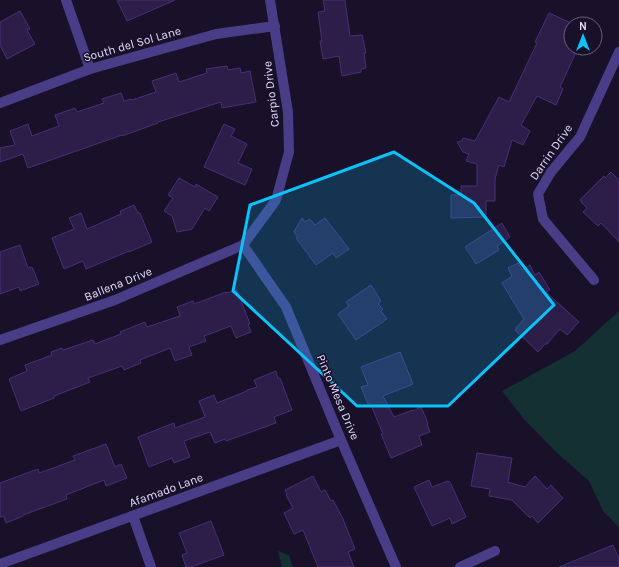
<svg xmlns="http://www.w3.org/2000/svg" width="619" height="567" font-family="Karla,sans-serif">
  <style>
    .green { fill: #143033 }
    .building { fill: #2c1e49; stroke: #473075 }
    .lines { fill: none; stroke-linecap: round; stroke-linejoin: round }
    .minor { stroke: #4a3d87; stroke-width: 10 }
    .marked { fill: #0bc2f9; fill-opacity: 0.2; stroke: #0bc2f9; stroke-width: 3; stroke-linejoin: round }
    .labels { text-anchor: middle; stroke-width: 3; stroke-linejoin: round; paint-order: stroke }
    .street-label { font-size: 12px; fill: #e3dafe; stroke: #181129 }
  </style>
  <rect width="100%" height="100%" fill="#181129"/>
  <g class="green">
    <path d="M 619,311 L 619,527 L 603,511 L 589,481 L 555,451 L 523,418 L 502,391 L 575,351 Z"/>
    <path d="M 278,551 L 289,555 L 293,567 L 282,567 Z"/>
  </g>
  <g class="building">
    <path d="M 117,0 L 175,0 L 127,21 Z"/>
    <path d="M 323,0 L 345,0 L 350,36 L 362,35 L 366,53 L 364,53 L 366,68 L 361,69 L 361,72 L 342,76 L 339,56 L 323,59 L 320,41 L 322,41 L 318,12 L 325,11 Z"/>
    <path d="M 20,11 L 30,29 L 27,30 L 35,44 L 7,59 L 0,45 L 0,22 Z"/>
    <path d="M 549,13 L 571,23 L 571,48 L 578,48 L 560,87 L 563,89 L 556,105 L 537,96 L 521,125 L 530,131 L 523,145 L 512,140 L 504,167 L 499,165 L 495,179 L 495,201 L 486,201 L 486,217 L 451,218 L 451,195 L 461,195 L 461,186 L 477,186 L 477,164 L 466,161 L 469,154 L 463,152 L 457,142 L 462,141 L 463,138 L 475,141 L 499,97 L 509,102 L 537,43 L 535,42 Z"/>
    <path d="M 227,66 L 228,70 L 240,68 L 241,73 L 250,71 L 256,102 L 222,108 L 221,102 L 158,122 L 158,123 L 122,136 L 122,135 L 28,168 L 23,154 L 0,162 L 0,148 L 15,145 L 10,131 L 28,124 L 32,136 L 59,126 L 55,115 L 75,108 L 77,112 L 104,103 L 102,99 L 121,93 L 124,101 L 131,99 L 132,100 L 156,92 L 152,81 L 176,73 L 179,82 L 207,73 L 206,69 Z"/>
    <path d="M 224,124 L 235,129 L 231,136 L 247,144 L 238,163 L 252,169 L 245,185 L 204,167 Z"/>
    <path d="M 611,172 L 619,180 L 619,242 L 601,223 L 598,226 L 583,212 L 587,208 L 581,202 L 582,201 L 580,200 L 604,176 L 605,178 Z"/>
    <path d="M 179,178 L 195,187 L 196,184 L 218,197 L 209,211 L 205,208 L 192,229 L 177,232 L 172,216 L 164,211 L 173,198 L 168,195 Z"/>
    <path d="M 134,205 L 138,213 L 140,213 L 152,242 L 129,252 L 129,251 L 86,269 L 83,261 L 64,269 L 52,238 L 74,229 L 69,218 L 81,213 L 87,229 L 121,214 L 120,211 Z"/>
    <path d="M 302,218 L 305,222 L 310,219 L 315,225 L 325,218 L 349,249 L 336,258 L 333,253 L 316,265 L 296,238 L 298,237 L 294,232 Z"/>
    <path d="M 502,223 L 510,237 L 497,246 L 499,250 L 476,264 L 465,247 Z"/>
    <path d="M 20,245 L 28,268 L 32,267 L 39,284 L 20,291 L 19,287 L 0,294 L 0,252 Z"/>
    <path d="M 518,263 L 522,270 L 530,265 L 535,275 L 539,272 L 550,290 L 546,292 L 579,322 L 567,335 L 560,329 L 547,344 L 545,344 L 538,352 L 515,330 L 517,329 L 516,328 L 524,319 L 502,283 L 512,276 L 508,268 Z"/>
    <path d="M 371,285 L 381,301 L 378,304 L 383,309 L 381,311 L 387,319 L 356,340 L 338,314 L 349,306 L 346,302 Z"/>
    <path d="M 237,290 L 250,324 L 248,324 L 251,332 L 236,338 L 231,326 L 204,336 L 206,341 L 189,347 L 192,355 L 175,361 L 170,348 L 140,360 L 141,363 L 124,370 L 122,366 L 88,378 L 90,382 L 54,396 L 54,398 L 21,411 L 9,379 L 27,371 L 25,365 L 52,355 L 51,352 L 62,348 L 63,350 L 93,340 L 95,344 L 121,334 L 120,332 L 145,322 L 147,327 L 180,316 L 177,307 L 193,301 L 194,304 L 226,292 L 227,293 Z"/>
    <path d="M 400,352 L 413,384 L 383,396 L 394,417 L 413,410 L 413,411 L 421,407 L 428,423 L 427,424 L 430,432 L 419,436 L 422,445 L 391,458 L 381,434 L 383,434 L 370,403 L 368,404 L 361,387 L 368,385 L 361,367 Z"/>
    <path d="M 276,371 L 278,379 L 280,378 L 292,410 L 274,417 L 276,423 L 226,441 L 225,439 L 215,443 L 210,432 L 184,441 L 190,457 L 174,463 L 172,458 L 149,467 L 138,437 L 174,423 L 175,428 L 205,417 L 199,401 L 214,395 L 217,403 L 247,391 L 247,390 L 257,387 L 254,380 Z"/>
    <path d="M 106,444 L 115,467 L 121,464 L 127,478 L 106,486 L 104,480 L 66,495 L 67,499 L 23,515 L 23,516 L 6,523 L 4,516 L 0,517 L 0,483 L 38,469 L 39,473 L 75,460 L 73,456 Z"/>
    <path d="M 477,453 L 512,458 L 508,482 L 525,487 L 535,476 L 547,489 L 551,485 L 563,498 L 538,523 L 532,516 L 530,518 L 512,500 L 489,496 L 490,489 L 471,486 Z"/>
    <path d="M 313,476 L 321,492 L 325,490 L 331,501 L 333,500 L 343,519 L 355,549 L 348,552 L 354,567 L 318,567 L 303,530 L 294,534 L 284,513 L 293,508 L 286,495 L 287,494 L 285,490 Z"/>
    <path d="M 429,480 L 432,487 L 448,481 L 449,482 L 450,482 L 466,517 L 452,524 L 450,518 L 432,526 L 414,487 Z"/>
    <path d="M 211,521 L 224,555 L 191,567 L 186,567 L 182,555 L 187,553 L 179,533 Z"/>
    <path d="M 613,545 L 619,559 L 619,567 L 559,567 Z"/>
  </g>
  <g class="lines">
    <g class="minor">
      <path d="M 66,0 L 90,69"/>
      <path d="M 0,103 L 90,69 L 216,34 L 275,26"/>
      <path d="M 243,245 L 286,307 L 341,440 L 396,567"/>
      <path d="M 594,280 L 543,219 L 538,194 L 551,172 L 580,137 L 619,52"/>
      <path d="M 0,340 L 115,300 L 243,245 L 276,200 L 289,152 L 288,112 L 270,0"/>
      <path d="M 133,516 L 151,567"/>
      <path d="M 0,564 L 341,440"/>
      <path d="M 460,567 L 495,551"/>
    </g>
  </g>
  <path class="marked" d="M 394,152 L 474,203 L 554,305 L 448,406 L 357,406 L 233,291 L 250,205 Z"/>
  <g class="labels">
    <g class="street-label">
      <text transform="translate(132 44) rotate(-16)" y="4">South del Sol Lane</text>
      <text transform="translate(271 94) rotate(-97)" y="4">Carpio Drive</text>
      <text transform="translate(551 152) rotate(-55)" y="4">Darrin Drive</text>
      <text transform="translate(118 284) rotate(-22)" y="4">Ballena Drive</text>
      <text transform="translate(338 397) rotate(67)" y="4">Pinto Mesa Drive</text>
      <text transform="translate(166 490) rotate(-20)" y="4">Afamado Lane</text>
    </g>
  </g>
  <g transform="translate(583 36)"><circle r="19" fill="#181129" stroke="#69617e"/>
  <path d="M0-3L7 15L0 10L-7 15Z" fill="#0bc2f9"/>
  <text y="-6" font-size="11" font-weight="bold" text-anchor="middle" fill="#e3dafe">N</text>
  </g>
</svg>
